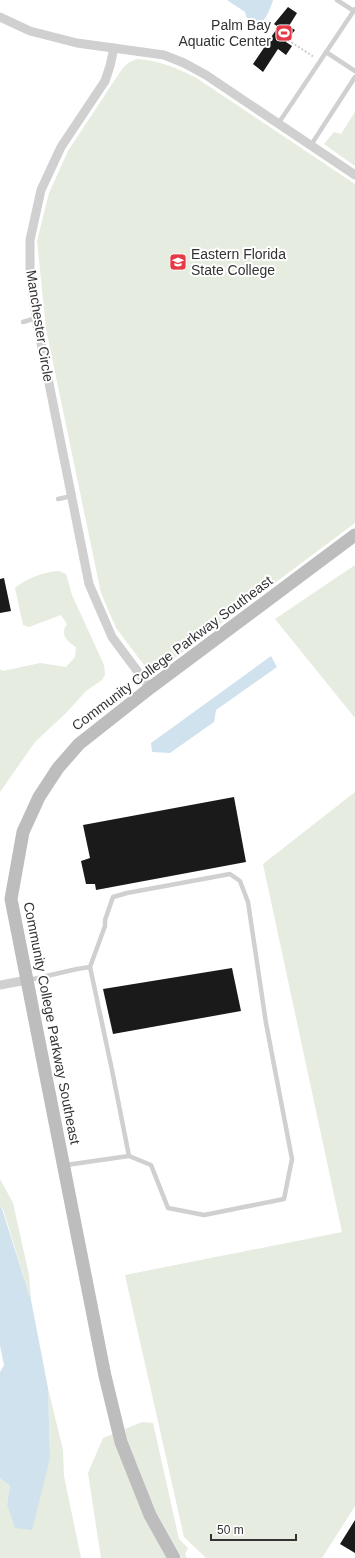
<svg xmlns="http://www.w3.org/2000/svg" width="355" height="1558" font-family="Arial,sans-serif">
  <style>
    .green { fill: #e6ecdf }
    .water { fill: #cfe2ee }
    .building { fill: #1a1a1a }
    .lines { fill: none; stroke-linecap: round; stroke-linejoin: round }
    .path { stroke: #cdcdcd; stroke-width: 2; stroke-dasharray: 2 2; stroke-linecap: butt }
    .lane { stroke: #d0d0d0; stroke-width: 4.5 }
    .street { stroke: #d0d0d0; stroke-width: 9 }
    .secondary { stroke: #bdbdbd; stroke-width: 13 }
    .labels { text-anchor: middle; stroke-width: 4; stroke-linejoin: round; paint-order: stroke }
    .poi-label { font-size: 14px; fill: #333; stroke: #fff; text-anchor: end }
    .street-label { font-size: 14px; fill: #333; stroke: #fff }
  </style>
  <rect width="100%" height="100%" fill="#fff"/>
  <g class="green">
    <path d="M 137,59 C 158,60 176,68 195,77 L 355,184 L 355,523 L 164,666 L 152,669 L 144,665 L 116,628 L 101,593 L 46,329 L 37,241 L 49,193 L 68,151 L 122,69 L 128,63 Z"/>
    <path d="M 355,112 L 355,166 L 324,144 L 334,132 L 341,134 Z"/>
    <path d="M 355,565 L 355,718 L 275,619 Z"/>
    <path d="M 59,571 L 66,574 L 72,595 L 104,665 L 105,675 L 102,680 L 86,691 L 66,713 L 35,742 L 0,792 L 0,669 L 3,671 L 40,663 L 66,667 L 75,657 L 76,647 C 66,641 60,634 67,624 L 61,615 L 29,627 L 23,625 L 15,588 C 27,578 43,572 59,571 Z"/>
    <path d="M 355,792 L 355,1506 L 322,1558 L 206,1558 L 184,1537 L 125,1275 L 342,1232 L 263,864 Z"/>
    <path d="M 0,1179 L 13,1203 L 29,1275 L 31,1300 L 3,1209 L 0,1207 Z"/>
    <path d="M 48,1388 L 63,1450 L 64,1476 L 81,1558 L 0,1558 L 0,1478 L 10,1486 L 7,1504 L 50,1458 Z"/>
    <path d="M 142,1422 L 153,1423 L 179,1539 L 188,1548 L 185,1554 L 187,1558 L 182,1558 L 156,1512 L 127,1439 L 125,1429 Z"/>
    <path d="M 113,1434 L 167,1558 L 101,1558 L 88,1473 L 103,1438 Z"/>
  </g>
  <g class="water">
    <path d="M 227,0 L 273,0 C 268,16 265,21 251,31 L 245,12 Z"/>
    <path d="M 271,656 L 277,667 L 216,710 L 214,722 L 170,753 L 152,752 L 151,743 Z"/>
    <path d="M 0,1207 L 2,1209 L 31,1300 L 48,1388 L 50,1458 L 32,1530 L 15,1528 L 7,1504 L 10,1486 L 0,1478 L 0,1372 L 4,1365 L 0,1346 Z"/>
  </g>
  <g class="building">
    <path d="M 288,7 L 297,13 L 289,26 L 295,30 L 286,42 L 292,46 L 286,55 L 278,49 L 263,72 L 253,64 L 278,27 L 274,24 Z"/>
    <path d="M 4,578 L 11,611 L 0,613 L 0,579 Z"/>
    <path d="M 234,797 L 246,862 L 96,890 L 95,884 L 86,884 L 81,861 L 90,858 L 83,825 Z"/>
    <path d="M 232,968 L 241,1011 L 113,1034 L 103,989 Z"/>
    <path d="M 355,1520 L 355,1553 L 340,1544 Z"/>
  </g>
  <g class="lines">
    <path class="path" d="M 288,40 L 314,57"/>
    <g class="lane">
      <path d="M 337,0 L 354,11"/>
      <path d="M 326,52 L 355,71"/>
      <path d="M 278,124 L 355,9"/>
      <path d="M 311,145 L 355,77"/>
      <path d="M 23,322 L 36,318"/>
      <path d="M 58,499 L 72,496"/>
      <path d="M 29,980 L 77,969 L 90,967"/>
      <path d="M 66,1165 L 129,1156 L 151,1165 L 168,1208 L 204,1215 L 284,1199 L 292,1159 L 266,1023 L 248,902 L 240,881 L 230,874 L 127,893 L 113,897 L 105,920 L 105,926 L 90,967 L 112,1070 L 129,1156"/>
    </g>
    <g class="street">
      <path d="M 0,17 L 30,31 L 77,43 L 164,55 L 184,63 L 206,75 L 355,175"/>
      <path d="M 114,48 L 110,66 L 105,81 L 61,147 L 41,190 L 30,240 L 30,274 L 36,318 L 89,584 L 112,637 L 150,688"/>
      <path d="M 0,985 L 27,980"/>
    </g>
    <path class="secondary" d="M 174,1558 L 150,1515 L 121,1442 L 105,1376 L 11,899 L 23,832 L 39,797 L 58,768 L 79,744 L 150,688 L 355,535"/>
  </g>
  <defs>
    <g id="stadium-square" transform="scale(0.9)"><rect x="-9" y="-9" width="18" height="18" rx="4" fill="#e63946" stroke="#fff"/><path d="M0-5a6.5 5 0 1 0 0 10a6.5 5 0 1 0 0-10ZM-3.5-1.8h7v3.6h-7Z" fill="#fff"/></g>
    <g id="university-square" transform="scale(0.9)"><rect x="-9" y="-9" width="18" height="18" rx="4" fill="#e63946" stroke="#fff"/><path d="M0-5L7-2L0 1L-7-2ZM-4 1L0 2.5L4 1V4Q0 6-4 4Z" fill="#fff"/></g>
  </defs>
  <g fill-rule="evenodd">
    <use href="#stadium-square" x="284" y="33"/>
    <use href="#university-square" x="178" y="262"/>
  </g>
  <g class="labels">
    <g class="poi-label">
      <text x="271" y="30">Palm Bay<tspan x="271" dy="16">Aquatic Center</tspan></text>
      <text x="191" y="259" text-anchor="start">Eastern Florida<tspan x="191" dy="16">State College</tspan></text>
    </g>
    <g class="street-label">
      <text transform="translate(40 326) rotate(81)" y="5">Manchester Circle</text>
      <text transform="translate(172 653) rotate(-37)" y="5">Community College Parkway Southeast</text>
      <text transform="translate(52 1023) rotate(79)" y="5">Community College Parkway Southeast</text>
    </g>
  </g>
  <path d="M211 1534v6h85v-6" fill="none" stroke="#333333" stroke-width="2"/>
  <text x="217" y="1534" font-size="12" fill="#333333" stroke="#ffffff" stroke-width="3" paint-order="stroke">50 m</text>
</svg>
